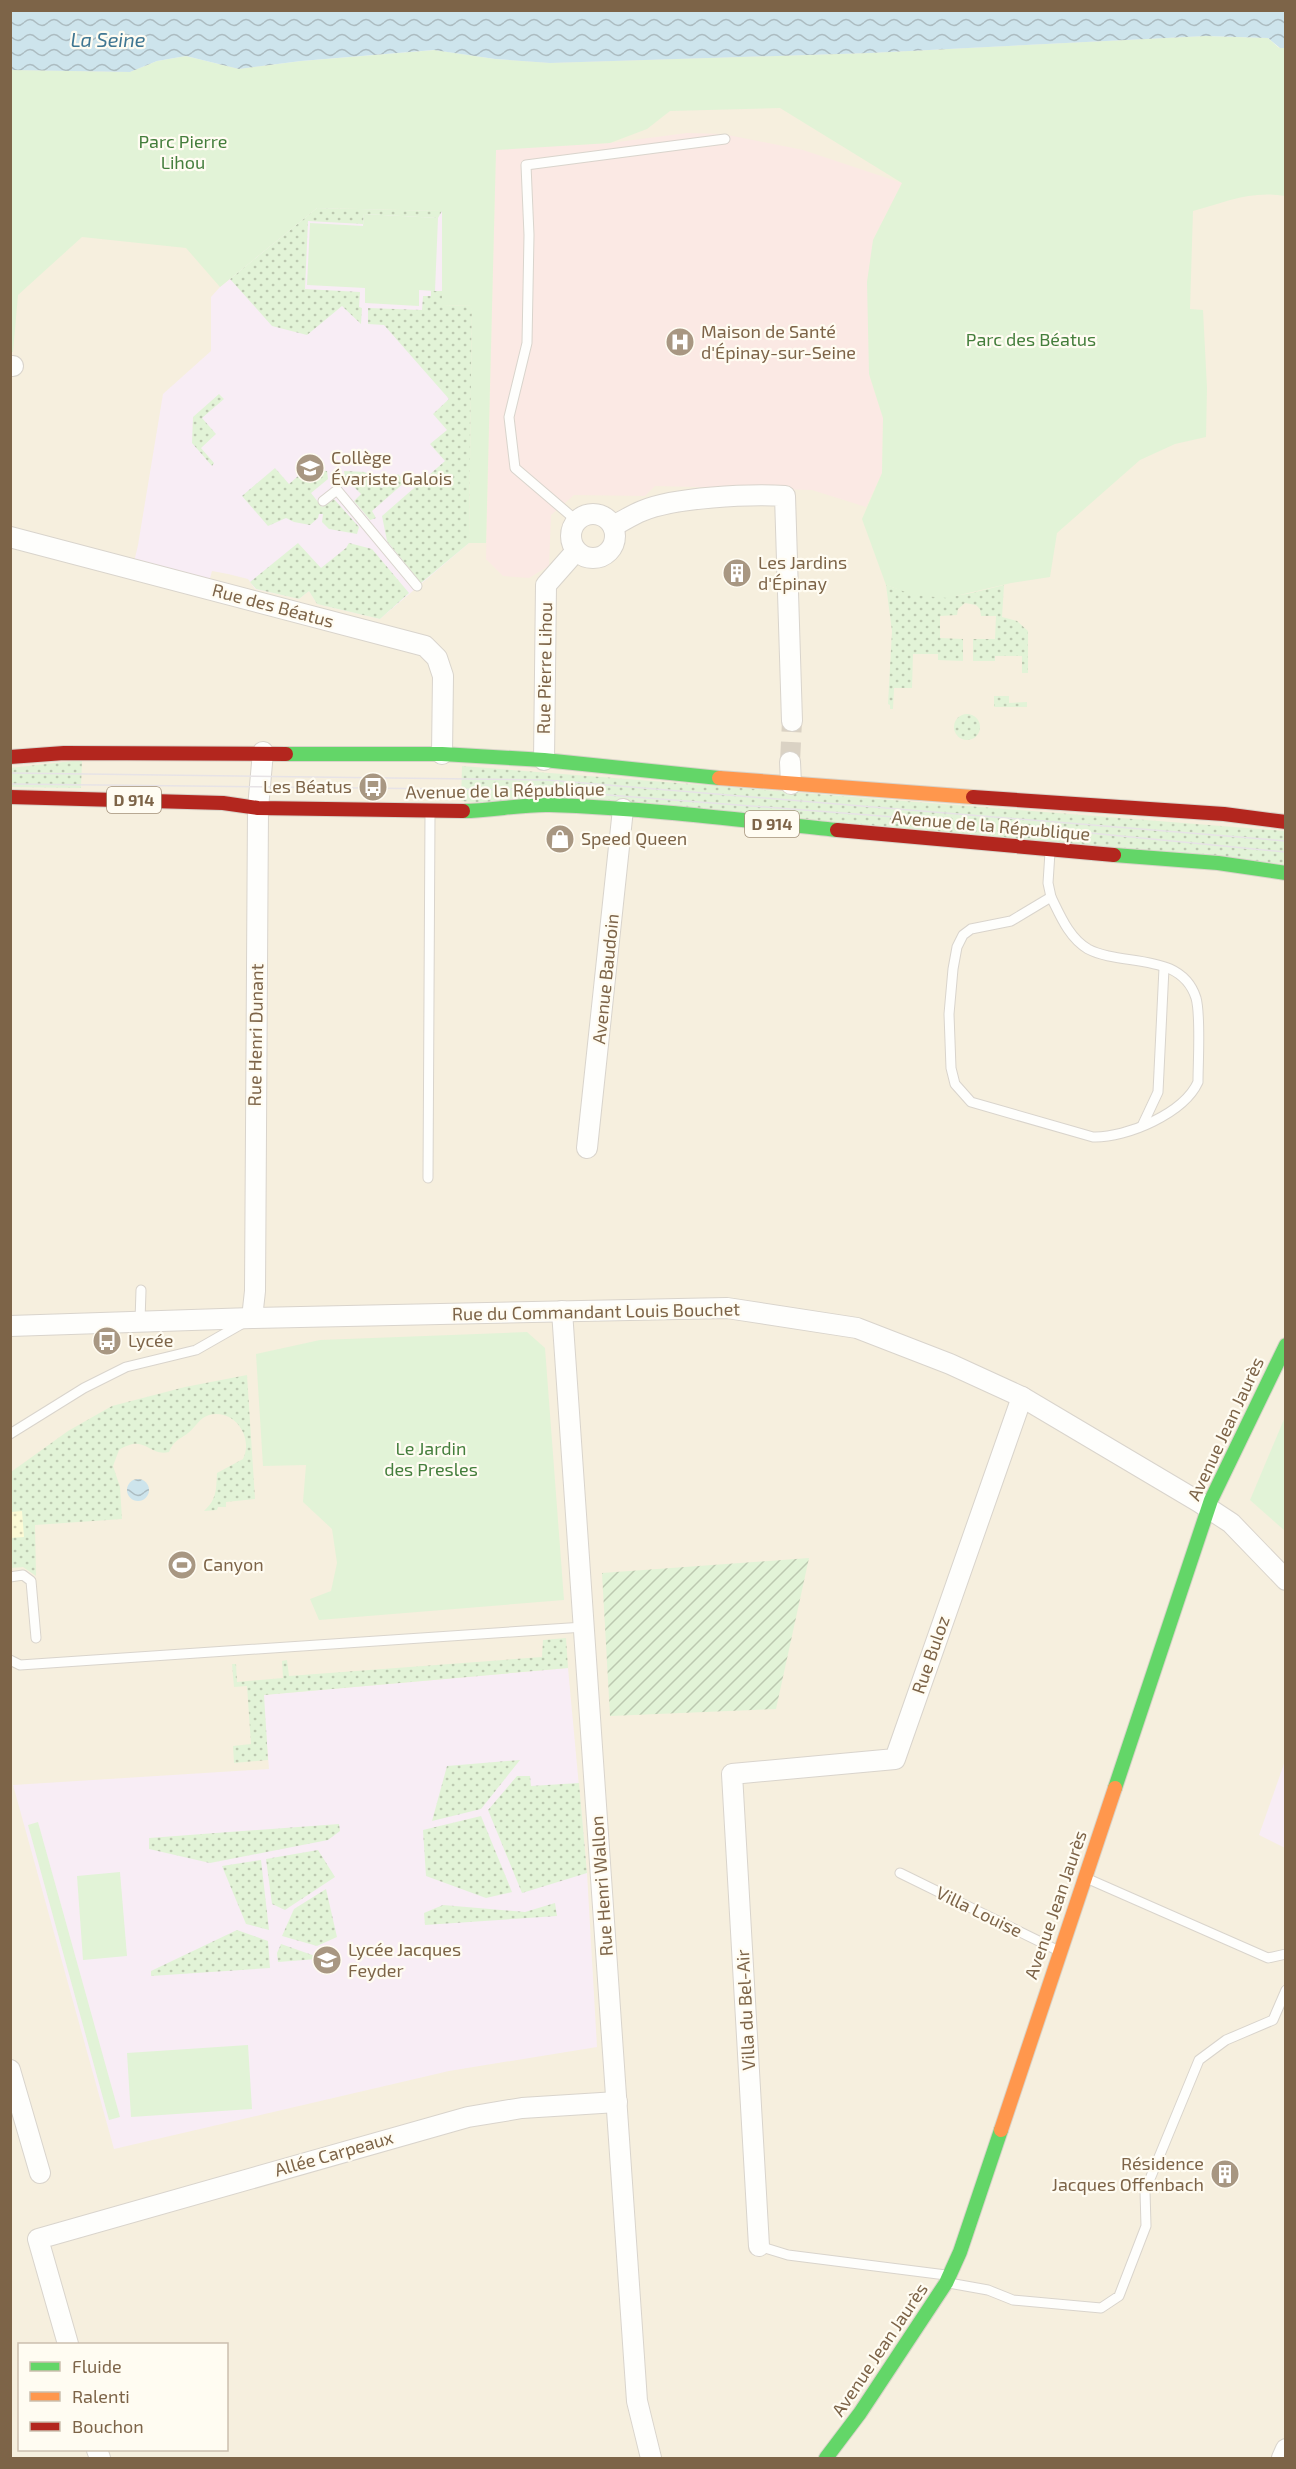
<svg xmlns="http://www.w3.org/2000/svg" width="1296" height="2469" font-family="'Exo 2',sans-serif">
  <style>
    .residential { fill: #f6efde; fill-rule: evenodd }
    .education { fill: #f8edf5 }
    .medical { fill: #fbe9e4 }
    .grass { fill: url(#grass-dots) }
    .sand { fill: url(#sand-dots) }
    .park { fill: #e2f3d7 }
    .garden { fill: url(#garden-furrows) }
    .water { fill: url(#water-waves) }
    .lines { fill: none; stroke-linecap: round; stroke-linejoin: round }
    .street-tunnel { stroke: #dad2c4; stroke-width: 20; stroke-dasharray: 20 10; stroke-linecap: butt }
    .lane-casing { stroke: #d9d4cc; stroke-width: 11 }
    .street-casing { stroke: #d9d4cc; stroke-width: 22 }
    .fast-casing { stroke: #d8d3c9; stroke-width: 16 }
    .slow-casing { stroke: #d8d3c9; stroke-width: 16 }
    .jam-casing { stroke: #d8d3c9; stroke-width: 16 }
    .lane { stroke: #fefefc; stroke-width: 9 }
    .street { stroke: #fefefc; stroke-width: 20 }
    .fast { stroke: #63d668; stroke-width: 14 }
    .slow { stroke: #ff974d; stroke-width: 14 }
    .jam { stroke: #b3261e; stroke-width: 14 }
    .tram { stroke: #e7e3e6; stroke-width: 1.5 }
    .labels { text-anchor: middle; stroke-width: 4.5; stroke-linejoin: round; paint-order: stroke }
    .shield { fill: #fffcf2; stroke: #a4927b; stroke-width: 1.5 }
    .shield-label { font-size: 16px; font-weight: bold; fill: #7d6448 }
    .park-label { font-size: 18px; fill: #447e3c; stroke: #fffcf2 }
    .poi-label { font-size: 18px; fill: #7d6448; stroke: #fffcf2; text-anchor: start }
    .street-label { font-size: 18px; fill: #7d6448; stroke: #fffcf2 }
    .water-label { font-size: 20px; font-style: italic; fill: #3f7692; stroke: #fffcf2 }
  </style>
  <defs>
    <pattern id="grass-dots" width="8" height="8" patternUnits="userSpaceOnUse" patternTransform="scale(1.5)"><rect width="8" height="8" fill="#e2f3d7"/><path d="M2 2h.1M6 6h.1" fill="none" stroke="#bcc8b0" stroke-width="1.8" stroke-linecap="round"/></pattern>
    <pattern id="sand-dots" width="8" height="8" patternUnits="userSpaceOnUse" patternTransform="scale(1.5)"><rect width="8" height="8" fill="#fcfad6"/><path d="M2 2h.1M6 6h.1" fill="none" stroke="#d1ceb0" stroke-width="1.8" stroke-linecap="round"/></pattern>
    <pattern id="garden-furrows" width="10" height="10" patternUnits="userSpaceOnUse" patternTransform="scale(1.5)"><rect width="10" height="10" fill="#e2f3d7"/><path d="M-1 1l2-2M0 10L10 0M9 11l2-2" fill="none" stroke="#bcc8b0"/></pattern>
    <pattern id="water-waves" width="16" height="10" patternUnits="userSpaceOnUse" patternTransform="scale(1.5)"><rect width="16" height="10" fill="#cde4ec"/><path d="M0 5q4-4 8 0t8 0" fill="none" stroke="#acbcc1"/></pattern>
  </defs>
  <rect width="100%" height="100%" fill="#f9f7ee"/>
  <path class="residential" d="M 1206,36 L 1285,48 L 1285,2458 L 11,2458 L 10,70 L 870,53 ZM 20,2344 L 226,2344 L 226,2450 L 20,2450 Z"/>
  <g class="education">
    <path d="M 317,208 L 442,211 L 442,305 L 469,543 L 380,619 L 317,604 L 309,591 L 299,599 L 255,589 L 248,579 L 228,574 L 212,571 L 209,582 L 134,562 L 138,545 L 163,394 L 211,351 L 211,297 L 220,287 Z"/>
    <path d="M 568,1668 L 587,1873 L 597,2047 L 449,2071 L 114,2149 L 13,1785 L 269,1769 L 263,1695 Z"/>
    <path d="M 1285,1761 L 1285,1848 L 1259,1835 Z"/>
  </g>
  <path class="medical" d="M 687,133 L 723,134 L 803,150 L 902,183 L 873,240 L 869,374 L 883,418 L 882,473 L 866,507 L 812,490 L 655,486 L 645,496 L 574,495 L 551,515 L 549,566 L 529,578 L 503,576 L 486,559 L 496,149 L 610,143 Z"/>
  <g class="grass">
    <path d="M 317,208 L 442,211 L 438,218 L 364,214 L 363,224 L 308,221 L 305,289 L 360,292 L 359,307 L 362,308 L 361,324 L 342,306 L 307,335 L 272,326 L 230,279 Z"/>
    <path d="M 431,291 L 442,291 L 442,306 L 472,305 L 469,543 L 421,583 L 387,541 L 382,516 L 445,461 L 430,444 L 447,430 L 433,414 L 449,399 L 384,325 L 368,324 L 368,308 L 422,310 L 423,296 L 431,296 Z"/>
    <path d="M 219,394 L 224,399 L 202,418 L 216,434 L 201,448 L 214,463 L 212,466 L 192,443 L 193,417 Z"/>
    <path d="M 275,468 L 289,484 L 305,470 L 327,471 L 328,479 L 311,493 L 322,507 L 334,499 L 359,527 L 357,534 L 329,529 L 322,522 L 323,514 L 319,514 L 318,518 L 310,525 L 294,522 L 286,518 L 268,526 L 242,496 Z"/>
    <path d="M 344,471 L 365,472 L 382,488 L 398,474 L 405,482 L 372,511 L 376,518 L 370,520 L 354,501 L 361,494 L 345,478 Z"/>
    <path d="M 298,543 L 321,568 L 346,548 L 349,543 L 372,549 L 409,593 L 380,619 L 317,604 L 309,591 L 299,599 L 256,589 L 250,582 Z"/>
    <path d="M 886,585 C 938,603 952,598 1004,585 L 1002,617 L 1017,621 L 1028,631 L 1028,673 L 1022,673 L 1022,656 L 995,656 L 995,661 L 973,661 L 973,639 L 995,639 L 996,616 L 981,616 L 980,609 L 976,605 L 965,603 L 958,609 L 957,615 L 940,616 L 940,638 L 963,639 L 963,661 L 938,660 L 938,654 L 913,654 L 912,688 L 894,688 L 893,709 L 890,709 L 890,705 L 888,704 L 892,631 Z"/>
    <path d="M 994,696 L 1009,696 L 1009,703 L 1027,702 L 1027,707 L 994,707 Z"/>
    <circle cx="967" cy="727" r="13"/>
    <path d="M 82,760 L 81,788 L 11,787 L 10,768 Z"/>
    <path d="M 462,766 L 1285,831 L 1285,864 L 461,801 Z"/>
    <path d="M 247,1375 L 255,1499 L 226,1502 L 226,1507 L 218,1507 L 217,1510 L 204,1511 C 217,1499 216,1490 217,1473 L 243,1459 C 254,1437 234,1408 209,1415 C 199,1418 196,1427 188,1433 C 178,1441 175,1439 169,1452 C 148,1457 146,1433 119,1450 L 113,1466 L 120,1487 L 122,1519 L 35,1525 L 36,1576 L 23,1567 L 11,1568 L 11,1472 L 68,1431 L 112,1406 L 185,1387 Z"/>
    <path d="M 566,1638 L 568,1668 L 264,1695 L 268,1760 L 234,1763 L 233,1746 L 251,1744 L 247,1686 L 234,1687 L 232,1664 L 236,1664 L 237,1682 L 283,1678 L 282,1661 L 287,1660 L 289,1676 L 542,1657 L 543,1640 Z"/>
    <path d="M 520,1760 L 481,1809 L 432,1821 L 447,1766 Z"/>
    <path d="M 517,1776 L 530,1776 L 531,1786 L 579,1783 L 587,1873 L 522,1893 L 488,1810 Z"/>
    <path d="M 481,1816 L 512,1892 L 486,1898 L 426,1876 L 423,1830 Z"/>
    <path d="M 339,1824 L 340,1831 L 328,1840 L 210,1863 L 149,1849 L 149,1838 Z"/>
    <path d="M 318,1850 L 335,1877 L 285,1910 L 272,1904 L 266,1859 Z"/>
    <path d="M 261,1860 L 269,1930 L 246,1924 L 222,1866 Z"/>
    <path d="M 326,1889 L 337,1937 L 317,1946 L 282,1936 L 294,1909 Z"/>
    <path d="M 555,1903 L 557,1916 L 425,1925 L 424,1913 L 443,1905 L 525,1912 Z"/>
    <path d="M 237,1930 L 268,1941 L 270,1968 L 151,1976 L 151,1971 Z"/>
    <path d="M 281,1944 L 315,1956 L 317,1959 L 278,1962 L 277,1953 Z"/>
  </g>
  <path class="sand" d="M 22,1511 L 24,1537 L 11,1538 L 11,1512 Z"/>
  <g class="park">
    <path d="M 1206,36 L 1268,38 L 1279,48 L 1285,48 L 1285,196 C 1252,190 1225,202 1193,211 L 1190,309 L 1203,310 L 1207,388 L 1206,437 L 1175,444 L 1140,460 L 1057,533 L 1050,577 L 1011,583 L 947,598 L 914,595 L 886,585 L 862,519 L 882,473 L 883,418 L 869,374 L 867,282 L 873,240 L 902,183 L 780,108 L 670,111 L 647,129 L 610,143 L 496,150 L 486,543 L 469,543 L 472,305 L 442,306 L 442,211 L 317,208 L 220,287 L 186,248 L 82,237 L 18,295 L 13,352 L 11,352 L 11,70 L 130,72 L 157,61 L 186,56 L 239,69 L 301,61 L 435,50 L 495,59 L 550,63 L 870,53 Z"/>
    <path d="M 364,214 L 438,218 L 435,291 L 419,290 L 419,306 L 365,303 L 365,288 L 307,285 L 310,223 L 363,226 Z"/>
    <path d="M 527,1332 L 545,1348 L 564,1600 L 319,1620 L 310,1599 L 331,1591 L 337,1563 L 332,1529 L 303,1502 L 306,1465 L 263,1466 L 256,1354 L 320,1340 Z"/>
    <path d="M 1285,1417 L 1285,1531 L 1250,1500 Z"/>
    <path d="M 38,1822 L 120,2117 L 109,2120 L 28,1825 Z"/>
    <path d="M 120,1872 L 127,1956 L 83,1960 L 77,1876 Z"/>
    <path d="M 248,2045 L 252,2109 L 131,2117 L 127,2053 Z"/>
  </g>
  <path class="garden" d="M 809,1558 L 776,1709 L 610,1716 L 602,1573 Z"/>
  <g class="water">
    <path d="M 1285,10 L 1285,48 L 1280,48 L 1268,38 L 1206,36 L 870,53 L 550,63 L 495,59 L 434,50 L 301,61 L 239,69 L 186,56 L 157,61 L 130,72 L 10,70 L 11,10 Z"/>
    <circle cx="138" cy="1490" r="11"/>
  </g>
  <g class="lines">
    <path class="street-tunnel" d="M 790,762 L 792,721"/>
    <g class="lane-casing">
      <g id="lane">
        <path d="M 323,501 L 337,490 L 417,586"/>
        <path d="M 577,521 L 515,468 L 509,417 L 527,343 L 529,235 L 526,165 L 725,139"/>
        <path d="M 1050,852 L 1048,883 L 1051,897"/>
        <path d="M 1051,897 C 1060,915 1069,938 1088,949 C 1122,967 1181,951 1196,998 C 1201,1015 1198,1062 1198,1082 C 1184,1113 1127,1138 1093,1137 L 971,1102 L 955,1084 L 951,1068 L 949,1014 L 953,969 L 957,947 L 963,935 L 971,929 L 1011,921 Z"/>
        <path d="M 1143,1124 L 1158,1092 L 1164,968"/>
        <path d="M 428,1178 L 430,814"/>
        <path d="M 140,1321 L 141,1290"/>
        <path d="M 10,1434 L 84,1388 L 126,1367 L 196,1350 L 245,1322"/>
        <path d="M 10,1577 L 23,1575 L 31,1581 L 36,1638"/>
        <path d="M 10,1660 L 20,1665 L 584,1627"/>
        <path d="M 900,1873 L 1057,1950"/>
        <path d="M 1086,1878 L 1268,1958 L 1286,1954"/>
        <path d="M 759,2246 L 788,2255 L 946,2275"/>
        <path d="M 949,2283 L 988,2290 L 1013,2300 L 1101,2308 L 1119,2296 L 1146,2226 L 1145,2191 L 1199,2060 L 1226,2040 L 1273,2020 L 1286,1990"/>
      </g>
    </g>
    <g class="street-casing">
      <g id="street">
        <path d="M 10,366 L 13,366"/>
        <circle cx="593" cy="536" r="22"/>
        <path d="M 613,526 C 623,521 632,515 642,511 C 675,497 749,494 785,496 L 792,721"/>
        <path d="M 10,537 L 425,646 L 437,658 L 443,676 L 442,754"/>
        <path d="M 544,760 L 546,585 L 576,551"/>
        <path d="M 790,762 L 791,784"/>
        <path d="M 587,1148 L 623,809"/>
        <path d="M 562,1311 L 637,2401 L 651,2458"/>
        <path d="M 252,1318 L 255,1291 L 258,808 L 263,752"/>
        <path d="M 10,1326 L 252,1318 L 727,1308 L 857,1328 L 950,1364 L 1022,1397 L 1199,1502 L 1231,1523 L 1286,1580"/>
        <path d="M 10,2070 L 40,2173"/>
        <path d="M 759,2246 L 732,1774 L 895,1759 L 1022,1397"/>
        <path d="M 68,2344 L 38,2239 L 468,2117 L 522,2108 L 617,2102"/>
        <path d="M 97,2450 L 100,2458"/>
        <path d="M 1282,2458 L 1286,2449"/>
      </g>
    </g>
    <g class="fast-casing">
      <g id="fast">
        <path d="M 286,754 L 442,754 L 544,760 L 719,778"/>
        <path d="M 463,811 C 492,811 521,804 550,805 C 645,808 741,820 837,830"/>
        <path d="M 1114,855 L 1218,863 L 1286,873"/>
        <path d="M 1115,1788 L 1211,1500 L 1286,1345"/>
        <path d="M 826,2458 L 860,2413 L 946,2283 L 960,2252 L 1001,2130"/>
      </g>
    </g>
    <g class="slow-casing">
      <g id="slow">
        <path d="M 719,778 L 973,797"/>
        <path d="M 1001,2130 L 1115,1788"/>
      </g>
    </g>
    <g class="jam-casing">
      <g id="jam">
        <path d="M 10,757 L 64,753 L 286,754"/>
        <path d="M 10,797 L 223,803 L 258,808 L 463,811"/>
        <path d="M 973,797 L 1224,814 L 1286,822"/>
        <path d="M 837,830 L 1114,855"/>
      </g>
    </g>
    <use href="#lane" class="lane"/>
    <use href="#street" class="street"/>
    <use href="#fast" class="fast"/>
    <use href="#slow" class="slow"/>
    <use href="#jam" class="jam"/>
    <g class="tram">
      <path d="M 10,773 L 547,780 L 1286,841"/>
      <path d="M 10,784 L 543,790 L 894,817"/>
      <path d="M 1080,832 L 1286,852"/>
    </g>
  </g>
  <defs>
    <g id="hospital-disc" transform="scale(1.5)"><circle r="9.5" fill="#a89782" stroke="#fffcf2"/><path d="M-5-5h3v3.5h4V-5h3V5h-3V1.5h-4V5h-3Z" fill="#fff"/></g>
    <g id="school-disc" transform="scale(1.5)"><circle r="9.5" fill="#a89782" stroke="#fffcf2"/><path d="M0-5L7-2L0 1L-7-2ZM-4 1L0 2.5L4 1V4Q0 6-4 4Z" fill="#fff"/></g>
    <g id="building-disc" transform="scale(1.5)"><circle r="9.5" fill="#a89782" stroke="#fffcf2"/><path d="M-4-6H4V6H1V3H-1V6H-4ZM-2.5-4.3h1.7v1.8h-1.7ZM.8-4.3h1.7v1.8H.8ZM-2.5-1h1.7V.8h-1.7ZM.8-1h1.7V.8H.8Z" fill="#fff"/></g>
    <g id="bus-disc" transform="scale(1.5)"><circle r="9.5" fill="#a89782" stroke="#fffcf2"/><path d="M-5-6H5V4H4V6H2V4H-2V6H-4V4H-5ZM-3.5-4V0h7V-4ZM-3.5 1.2v1.5H-2V1.2ZM2 1.2v1.5H3.5V1.2Z" fill="#fff"/></g>
    <g id="shop-disc" transform="scale(1.5)"><circle r="9.5" fill="#a89782" stroke="#fffcf2"/><path d="M-5-2.5h2.3a2.7 3.5 0 0 1 5.4 0H5L5.5 6h-11ZM-1.5-2.5h3a1.5 2.3 0 0 0-3 0Z" fill="#fff"/></g>
    <g id="stadium-disc" transform="scale(1.5)"><circle r="9.5" fill="#a89782" stroke="#fffcf2"/><path d="M0-5a6.5 5 0 1 0 0 10a6.5 5 0 1 0 0-10ZM-3.5-1.8h7v3.6h-7Z" fill="#fff"/></g>
  </defs>
  <g fill-rule="evenodd">
    <use href="#hospital-disc" x="680" y="342"/>
    <use href="#school-disc" x="310" y="468"/>
    <use href="#building-disc" x="737" y="573"/>
    <use href="#bus-disc" x="373" y="787"/>
    <use href="#shop-disc" x="560" y="839"/>
    <use href="#bus-disc" x="107" y="1341"/>
    <use href="#stadium-disc" x="182" y="1565"/>
    <use href="#school-disc" x="327" y="1960"/>
    <use href="#building-disc" x="1225" y="2174"/>
  </g>
  <g class="labels">
    <g class="shield">
      <rect x="107" y="787" width="54" height="26" rx="4.5"/>
      <rect x="745" y="811" width="54" height="26" rx="4.5"/>
    </g>
    <g class="shield-label">
      <text x="134" y="806">D 914</text>
      <text x="772" y="830">D 914</text>
    </g>
    <g class="park-label">
      <text x="183" y="148">Parc Pierre<tspan x="183" dy="21">Lihou</tspan></text>
      <text x="1031" y="346">Parc des Béatus</text>
      <text x="431" y="1455">Le Jardin<tspan x="431" dy="21">des Presles</tspan></text>
    </g>
    <g class="poi-label">
      <text x="701" y="338">Maison de Santé<tspan x="701" dy="21">d'Épinay-sur-Seine</tspan></text>
      <text x="331" y="464">Collège<tspan x="331" dy="21">Évariste Galois</tspan></text>
      <text x="758" y="569">Les Jardins<tspan x="758" dy="21">d'Épinay</tspan></text>
      <text x="352" y="793" text-anchor="end">Les Béatus</text>
      <text x="581" y="845">Speed Queen</text>
      <text x="128" y="1347">Lycée</text>
      <text x="203" y="1571">Canyon</text>
      <text x="348" y="1956">Lycée Jacques<tspan x="348" dy="21">Feyder</tspan></text>
      <text x="1204" y="2170" text-anchor="end">Résidence<tspan x="1204" dy="21">Jacques Offenbach</tspan></text>
    </g>
    <g class="street-label">
      <text transform="translate(273 606) rotate(15)" y="6">Rue des Béatus</text>
      <text transform="translate(545 668) rotate(-89)" y="6">Rue Pierre Lihou</text>
      <text transform="translate(505 791) rotate(-1)" y="6">Avenue de la République</text>
      <text transform="translate(991 826) rotate(5)" y="6">Avenue de la République</text>
      <text transform="translate(606 979) rotate(-84)" y="6">Avenue Baudoin</text>
      <text transform="translate(256 1035) rotate(-89)" y="6">Rue Henri Dunant</text>
      <text transform="translate(596 1312) rotate(-1)" y="6">Rue du Commandant Louis Bouchet</text>
      <text transform="translate(1226 1429) rotate(-65)" y="6">Avenue Jean Jaurès</text>
      <text transform="translate(931 1655) rotate(-71)" y="6">Rue Buloz</text>
      <text transform="translate(602 1886) rotate(-94)" y="6">Rue Henri Wallon</text>
      <text transform="translate(1056 1905) rotate(-71)" y="6">Avenue Jean Jaurès</text>
      <text transform="translate(979 1912) rotate(26)" y="6">Villa Louise</text>
      <text transform="translate(746 2010) rotate(-93)" y="6">Villa du Bel-Air</text>
      <text transform="translate(334 2154) rotate(-16)" y="6">Allée Carpeaux</text>
      <text transform="translate(880 2350) rotate(-56)" y="6">Avenue Jean Jaurès</text>
    </g>
    <g class="water-label">
      <text x="108" y="47">La Seine</text>
    </g>
  </g>
  <rect width="1296" height="2469" fill="none" stroke="#7d6448" stroke-width="24"/>
  <rect x="18" y="2343" width="210" height="108" fill="#fffcf2" stroke="#cbbfae" stroke-width="1.5"/>
  <rect x="30" y="2362" width="30" height="9" fill="#63d668" stroke="#cbbfae" stroke-width="1.5"/>
  <text x="72" y="2373" font-size="18" fill="#7d6448">Fluide</text>
  <rect x="30" y="2392" width="30" height="9" fill="#ff974d" stroke="#cbbfae" stroke-width="1.5"/>
  <text x="72" y="2403" font-size="18" fill="#7d6448">Ralenti</text>
  <rect x="30" y="2422" width="30" height="9" fill="#b3261e" stroke="#cbbfae" stroke-width="1.5"/>
  <text x="72" y="2433" font-size="18" fill="#7d6448">Bouchon</text>
</svg>
